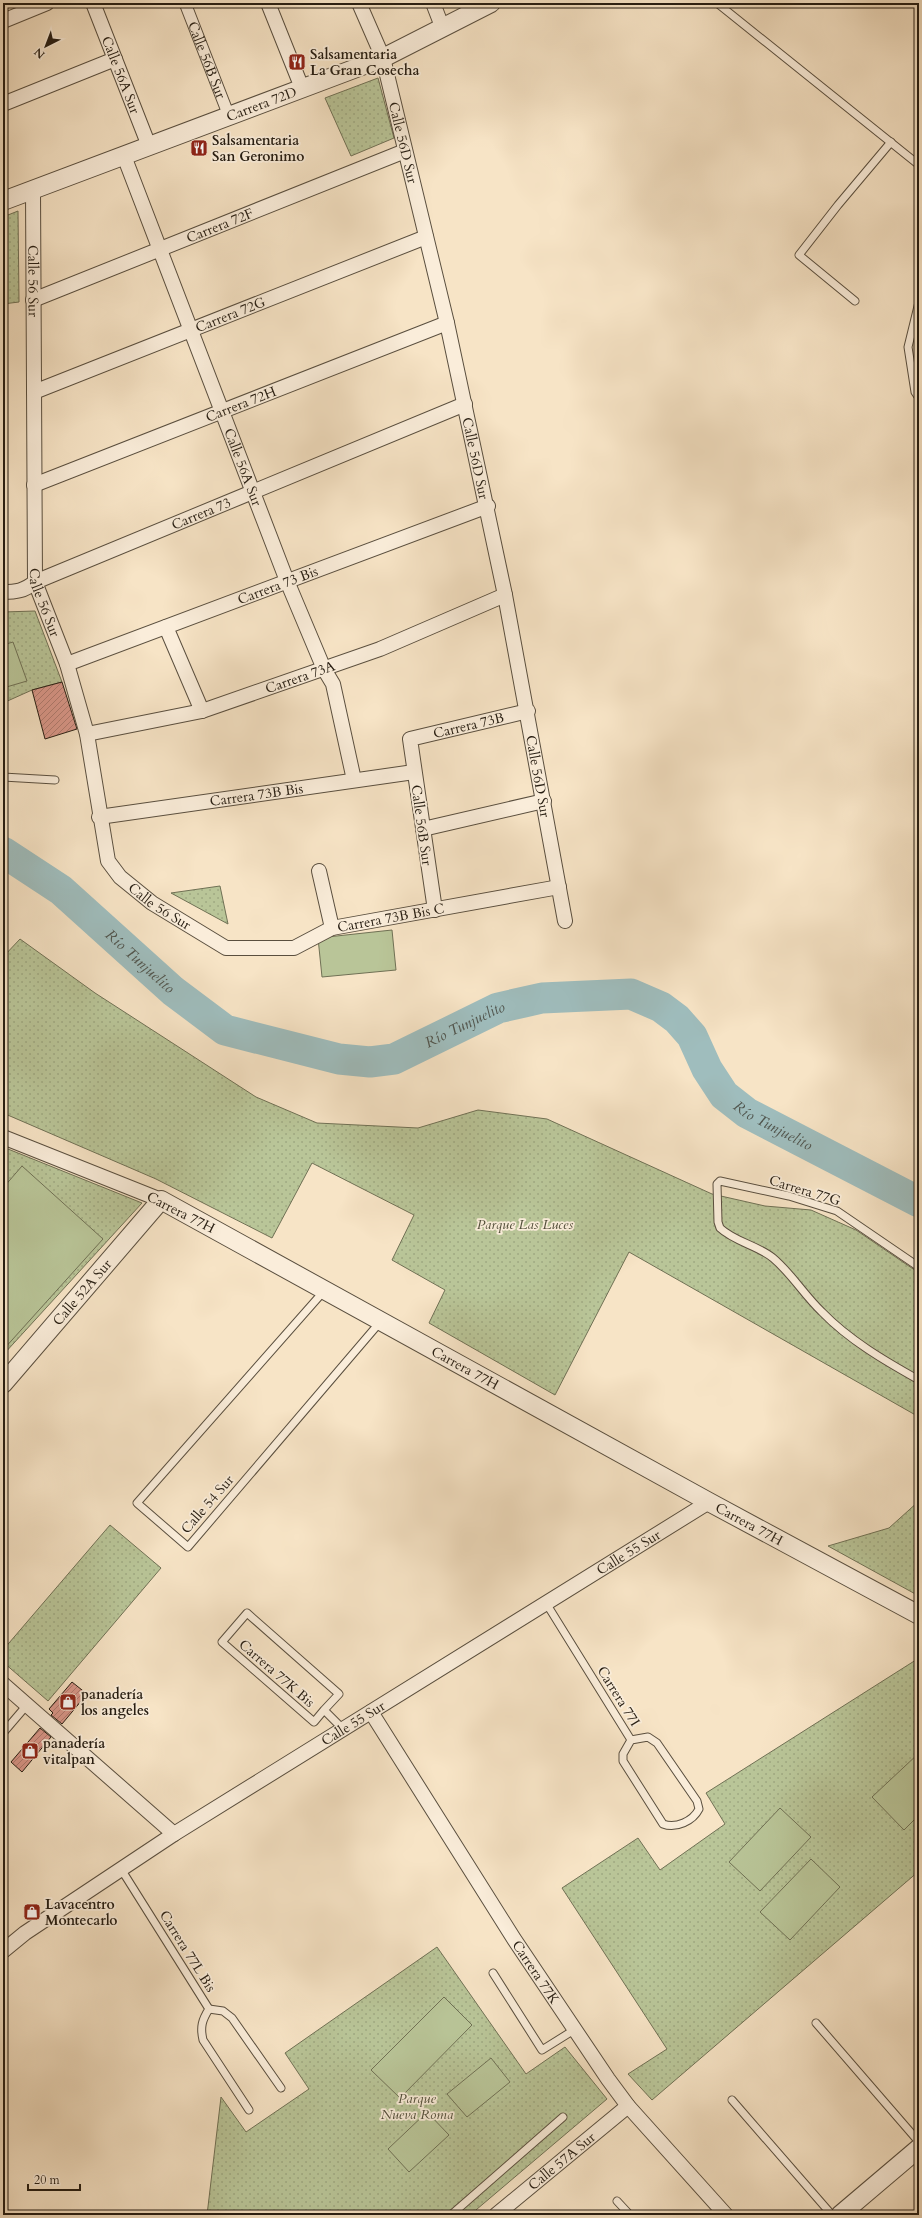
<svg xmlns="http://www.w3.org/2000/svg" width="922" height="2218" font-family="Cardo,serif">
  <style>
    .grass { fill: url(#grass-dots); stroke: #707155 }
    .garden { fill: #b9c598; stroke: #707155 }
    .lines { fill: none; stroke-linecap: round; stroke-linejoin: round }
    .river { stroke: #9fbdbd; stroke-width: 31 }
    .building { fill: url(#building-hatch); stroke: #261d12 }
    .service-casing { stroke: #5a4f3f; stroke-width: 9 }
    .pedestrian-casing { stroke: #5a4f3f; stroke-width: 13 }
    .minor-casing { stroke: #5a4f3f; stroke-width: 16 }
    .tertiary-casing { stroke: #5a4f3f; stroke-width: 20 }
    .service { stroke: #faedda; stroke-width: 7 }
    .pedestrian { stroke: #faedda; stroke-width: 11 }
    .minor { stroke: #faedda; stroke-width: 14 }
    .tertiary { stroke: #faedda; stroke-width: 18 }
    .labels { text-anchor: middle; stroke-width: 3.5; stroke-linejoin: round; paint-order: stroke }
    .poi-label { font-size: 14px; font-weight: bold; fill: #261d12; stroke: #faedda; text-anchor: start }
    .street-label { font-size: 14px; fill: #261d12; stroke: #faedda }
    .park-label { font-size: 14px; font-style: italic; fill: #524f3a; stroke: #faedda }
    .water-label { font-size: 15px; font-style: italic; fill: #50554e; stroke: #faedda }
  </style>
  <defs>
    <pattern id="grass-dots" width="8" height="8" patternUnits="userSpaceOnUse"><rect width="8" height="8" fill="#b9c598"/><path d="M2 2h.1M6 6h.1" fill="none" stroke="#9fa982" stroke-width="1.8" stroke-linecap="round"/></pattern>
    <pattern id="building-hatch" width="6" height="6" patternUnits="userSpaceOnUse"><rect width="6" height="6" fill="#db988b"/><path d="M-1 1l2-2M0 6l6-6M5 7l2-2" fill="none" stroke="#b17b70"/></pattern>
  </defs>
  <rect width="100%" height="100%" fill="#f7e4c6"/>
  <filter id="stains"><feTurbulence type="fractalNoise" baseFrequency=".005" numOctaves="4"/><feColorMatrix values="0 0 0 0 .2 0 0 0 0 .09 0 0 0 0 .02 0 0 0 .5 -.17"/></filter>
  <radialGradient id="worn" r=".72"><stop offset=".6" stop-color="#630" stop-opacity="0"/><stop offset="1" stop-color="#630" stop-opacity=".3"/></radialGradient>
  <g class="grass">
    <path d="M 378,78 L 394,138 L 351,156 L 325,98 Z"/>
    <path d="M 18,211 L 19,302 L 3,304 L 3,217 Z"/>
    <path d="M 35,611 L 62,682 L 32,690 L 3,703 L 3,612 Z"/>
    <path d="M 220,886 L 228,924 L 171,893 Z"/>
    <path d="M 20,939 L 95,993 L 256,1097 L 317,1123 L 418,1128 L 478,1110 L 547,1119 L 712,1194 L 765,1206 L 811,1210 L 856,1230 L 919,1273 L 919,1417 L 629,1252 L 555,1395 L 429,1323 L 445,1290 L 392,1260 L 414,1215 L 312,1163 L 272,1238 L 156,1179 L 3,1113 L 3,957 Z"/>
    <path d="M 3,1147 L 142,1203 L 3,1355 Z"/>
    <path d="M 919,1501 L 919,1596 L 828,1546 L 889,1528 Z"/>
    <path d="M 110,1525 L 161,1568 L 48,1701 L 3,1662 L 3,1650 Z"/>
    <path d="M 919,1658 L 919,1871 L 652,2100 L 628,2074 L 667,2049 L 562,1888 L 638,1838 L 660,1870 L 725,1824 L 706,1793 Z"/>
    <path d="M 437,1947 L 526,2074 L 565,2047 L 607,2099 L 470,2215 L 207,2215 L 221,2097 L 246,2132 L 309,2089 L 285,2053 Z"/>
  </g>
  <g class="garden">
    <path d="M 13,642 L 27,681 L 3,688 L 3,645 Z"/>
    <path d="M 392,930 L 396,970 L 322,977 L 318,938 Z"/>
    <path d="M 22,1166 L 103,1239 L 3,1350 L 3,1188 Z"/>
    <path d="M 919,1753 L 919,1815 L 904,1830 L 872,1797 Z"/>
    <path d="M 780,1808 L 811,1837 L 760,1891 L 729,1862 Z"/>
    <path d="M 811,1859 L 840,1887 L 790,1940 L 760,1912 Z"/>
    <path d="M 444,1997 L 472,2025 L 400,2098 L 371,2070 Z"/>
    <path d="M 491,2058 L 510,2082 L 467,2117 L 447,2094 Z"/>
    <path d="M 427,2112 L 449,2135 L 409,2172 L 388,2149 Z"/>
  </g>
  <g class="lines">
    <path class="river" id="s1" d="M 3,852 L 61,890 L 173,991 L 225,1030 L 339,1059 L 370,1062 L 394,1059 L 498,1008 L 542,998 L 631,994 L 661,1007 L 677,1019 L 692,1036 L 707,1069 L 724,1095 L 747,1113 L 919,1202"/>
  </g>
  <g class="building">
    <path d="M 62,682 L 77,729 L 45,739 L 32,690 Z"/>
    <path d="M 72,1682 L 87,1694 L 62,1724 L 51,1715 L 53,1713 L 49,1709 Z"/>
    <path d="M 40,1728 L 51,1737 L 22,1772 L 11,1762 Z"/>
  </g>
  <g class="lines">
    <g class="service-casing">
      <g id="service">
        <path d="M 717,3 L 919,165"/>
        <path d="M 855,301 L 799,255 L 838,205 L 891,142"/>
        <path d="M 919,302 L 908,347 L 915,392 L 919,398"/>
        <path d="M 3,777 L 55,780"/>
        <path d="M 919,1267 L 837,1211 L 789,1196 L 720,1181 L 717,1184 L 718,1222 L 720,1228 C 735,1242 757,1245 773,1258 C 792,1274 804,1295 822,1312 C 849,1340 885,1361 919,1380"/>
        <path d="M 324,1291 L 137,1503 L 188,1547 L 381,1321"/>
        <path d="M 546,1603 L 631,1740 L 623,1754 L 623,1761 L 663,1824 C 676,1829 693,1821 699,1809 L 697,1801 L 657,1743 L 648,1737 L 631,1740"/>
        <path d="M 324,1710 L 339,1694 L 247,1613 L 222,1642 L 314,1722 L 324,1710 L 343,1729"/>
        <path d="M 3,1733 L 27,1705"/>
        <path d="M 121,1869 L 209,2009 C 202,2020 200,2027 203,2040 L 249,2110"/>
        <path d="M 493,1973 L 542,2050 L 574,2030"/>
        <path d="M 209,2009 L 223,2011 L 232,2018 L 281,2088"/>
        <path d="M 816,2023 L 919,2142"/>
        <path d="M 732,2100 L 832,2215"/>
        <path d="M 617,2201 L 630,2215"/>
        <path d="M 451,2215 L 563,2117"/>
      </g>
    </g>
    <g class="pedestrian-casing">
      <g id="pedestrian">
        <path id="s2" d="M 185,3 L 229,116"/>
      </g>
    </g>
    <g class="minor-casing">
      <g id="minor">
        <path id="s3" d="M 93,3 L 149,146"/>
        <path d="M 268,3 L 302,88"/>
        <path id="s4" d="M 359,3 L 383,58 L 447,323 L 505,595 L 565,921"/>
        <path d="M 433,3 L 443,29"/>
        <path d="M 3,21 L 47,3"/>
        <path d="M 3,104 L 115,59"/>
        <path id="s5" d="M 124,156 L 287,581 L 324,669 L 333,684 L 354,780"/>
        <path id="s6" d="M 33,190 L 35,582 L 67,664 L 87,734 L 108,861 L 120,877 L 152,903 L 226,948 L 294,948 L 332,928 L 559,887"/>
        <path id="s7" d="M 33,300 L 405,151"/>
        <path id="s8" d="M 34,392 L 426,237"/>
        <path id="s9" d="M 34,485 L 447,323"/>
        <path id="s10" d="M 3,592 C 16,592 24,591 35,582 L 465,404"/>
        <path d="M 166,627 L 202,711"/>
        <path id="s11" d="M 67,664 L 488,506"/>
        <path id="s12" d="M 87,734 L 202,711 L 380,649 L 505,595"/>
        <path id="s13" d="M 99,817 L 414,772"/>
        <path d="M 423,829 L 544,801"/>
        <path d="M 319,871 L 332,928"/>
        <path id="s14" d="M 435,910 L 410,739 L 528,711"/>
        <path d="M 3,1137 L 161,1200"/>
        <path d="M 3,1684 L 174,1834"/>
        <path id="s15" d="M 371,1712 L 514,1939 L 608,2079 L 628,2106 L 726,2215"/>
        <path id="s16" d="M 3,1951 L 25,1933 L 174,1834 L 709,1502"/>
        <path id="s17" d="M 496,2215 L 628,2106"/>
      </g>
    </g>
    <g class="tertiary-casing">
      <g id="tertiary">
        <path id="s18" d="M 3,201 L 383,58 L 491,3"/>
        <path id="s19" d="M 3,1384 L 161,1200 L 709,1502 L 919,1615"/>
        <path d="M 840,2215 L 919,2148"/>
      </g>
    </g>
    <use href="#service" class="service"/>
    <use href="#pedestrian" class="pedestrian"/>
    <use href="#minor" class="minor"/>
    <use href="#tertiary" class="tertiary"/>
  </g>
  <defs>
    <g id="restaurant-square" transform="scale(0.9)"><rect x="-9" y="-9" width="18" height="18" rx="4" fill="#8f2418" stroke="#faedda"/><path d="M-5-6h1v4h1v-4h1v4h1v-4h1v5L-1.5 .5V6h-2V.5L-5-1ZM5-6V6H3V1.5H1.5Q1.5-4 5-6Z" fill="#fff"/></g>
    <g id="shop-square" transform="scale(0.9)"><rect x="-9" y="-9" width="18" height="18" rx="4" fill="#8f2418" stroke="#faedda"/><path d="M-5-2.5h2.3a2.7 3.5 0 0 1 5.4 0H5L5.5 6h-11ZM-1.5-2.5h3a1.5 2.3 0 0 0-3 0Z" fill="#fff"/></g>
  </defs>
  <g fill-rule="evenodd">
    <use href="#restaurant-square" x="297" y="62"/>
    <use href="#restaurant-square" x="199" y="148"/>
    <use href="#shop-square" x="68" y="1702"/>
    <use href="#shop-square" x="30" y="1751"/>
    <use href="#shop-square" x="32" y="1912"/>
  </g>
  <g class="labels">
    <g class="poi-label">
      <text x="310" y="59">Salsamentaria<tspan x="310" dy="16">La Gran Cosecha</tspan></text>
      <text x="212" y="145">Salsamentaria<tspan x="212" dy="16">San Geronimo</tspan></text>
      <text x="81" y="1699">panadería<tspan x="81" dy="16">los angeles</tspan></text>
      <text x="43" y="1748">panadería<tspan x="43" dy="16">vitalpan</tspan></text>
      <text x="45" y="1909">Lavacentro<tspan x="45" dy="16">Montecarlo</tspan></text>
    </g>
    <g class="street-label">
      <text dy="5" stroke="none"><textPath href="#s2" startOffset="61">Calle 56B Sur</textPath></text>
      <text dy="5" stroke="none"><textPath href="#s3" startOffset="77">Calle 56A Sur</textPath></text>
      <text dy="5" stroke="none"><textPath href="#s18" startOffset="276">Carrera 72D</textPath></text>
      <text dy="5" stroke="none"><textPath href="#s4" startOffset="147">Calle 56D Sur</textPath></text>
      <text dy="5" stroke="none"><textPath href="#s7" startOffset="201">Carrera 72F</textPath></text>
      <text dy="5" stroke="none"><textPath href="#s6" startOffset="91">Calle 56 Sur</textPath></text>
      <text dy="5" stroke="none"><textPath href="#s8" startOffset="211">Carrera 72G</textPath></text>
      <text dy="5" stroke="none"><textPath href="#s9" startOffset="222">Carrera 72H</textPath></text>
      <text dy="5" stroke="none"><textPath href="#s4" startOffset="471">Calle 56D Sur</textPath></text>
      <text dy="5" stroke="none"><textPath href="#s5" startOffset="333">Calle 56A Sur</textPath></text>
      <text dy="5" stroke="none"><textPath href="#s10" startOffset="214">Carrera 73</textPath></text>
      <text dy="5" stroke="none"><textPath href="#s11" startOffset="225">Carrera 73 Bis</textPath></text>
      <text dy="5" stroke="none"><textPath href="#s6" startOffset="414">Calle 56 Sur</textPath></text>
      <text dy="5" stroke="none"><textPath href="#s12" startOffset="221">Carrera 73A</textPath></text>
      <text dy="5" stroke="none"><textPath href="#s14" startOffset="233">Carrera 73B</textPath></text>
      <text dy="5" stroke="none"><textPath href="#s4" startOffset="795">Calle 56D Sur</textPath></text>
      <text dy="5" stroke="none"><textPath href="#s13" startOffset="159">Carrera 73B Bis</textPath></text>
      <text transform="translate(422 825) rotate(82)" y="5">Calle 56B Sur</text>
      <text dy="5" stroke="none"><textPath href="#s6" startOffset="751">Calle 56 Sur</textPath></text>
      <text dy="5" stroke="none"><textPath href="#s6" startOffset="1000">Carrera 73B Bis C</textPath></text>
      <text transform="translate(805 1190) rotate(17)" y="5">Carrera 77G</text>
      <text transform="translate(181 1212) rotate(27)" y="5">Carrera 77H</text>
      <text dy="5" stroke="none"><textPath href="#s19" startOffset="121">Calle 52A Sur</textPath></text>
      <text dy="5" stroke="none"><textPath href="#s19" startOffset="590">Carrera 77H</textPath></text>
      <text transform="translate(207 1504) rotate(-49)" y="5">Calle 54 Sur</text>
      <text dy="5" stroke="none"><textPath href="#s19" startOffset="914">Carrera 77H</textPath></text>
      <text dy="5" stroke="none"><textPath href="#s16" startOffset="742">Calle 55 Sur</textPath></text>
      <text transform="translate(277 1673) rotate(41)" y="5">Carrera 77K Bis</text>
      <text transform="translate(619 1696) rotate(58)" y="5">Carrera 77I</text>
      <text dy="5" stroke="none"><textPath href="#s16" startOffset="418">Calle 55 Sur</textPath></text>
      <text transform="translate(188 1951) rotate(58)" y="5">Carrera 77L Bis</text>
      <text dy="5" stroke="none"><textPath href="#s15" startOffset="308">Carrera 77K</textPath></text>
      <text dy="5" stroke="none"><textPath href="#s17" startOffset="85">Calle 57A Sur</textPath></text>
    </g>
    <g class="park-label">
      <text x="525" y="1229">Parque Las Luces</text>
      <text x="417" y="2103">Parque<tspan x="417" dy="16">Nueva Roma</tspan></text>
    </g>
    <g class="water-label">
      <text dy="5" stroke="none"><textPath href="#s1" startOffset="176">Río Tunjuelito</textPath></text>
      <text dy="5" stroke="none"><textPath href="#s1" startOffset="537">Río Tunjuelito</textPath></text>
      <text dy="5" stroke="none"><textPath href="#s1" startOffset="909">Río Tunjuelito</textPath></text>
    </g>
  </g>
  <rect width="922" height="2218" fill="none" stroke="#f7e4c6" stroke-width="16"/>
  <rect x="4" y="4" width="914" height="2210" fill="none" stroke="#261d12" stroke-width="2"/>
  <rect x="8" y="8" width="906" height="2202" fill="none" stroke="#261d12"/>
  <g transform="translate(46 46) rotate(222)" stroke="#faedda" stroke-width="3" paint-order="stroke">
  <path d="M0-3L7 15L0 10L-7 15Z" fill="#261d12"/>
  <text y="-6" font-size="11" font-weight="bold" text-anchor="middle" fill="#261d12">N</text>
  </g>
  <path d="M28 2184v6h52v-6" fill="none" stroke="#261d12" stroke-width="2"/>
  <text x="34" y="2184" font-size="12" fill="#261d12" stroke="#faedda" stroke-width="3" paint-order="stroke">20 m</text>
  <rect width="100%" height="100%" filter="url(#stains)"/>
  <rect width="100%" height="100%" fill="url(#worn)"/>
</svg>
